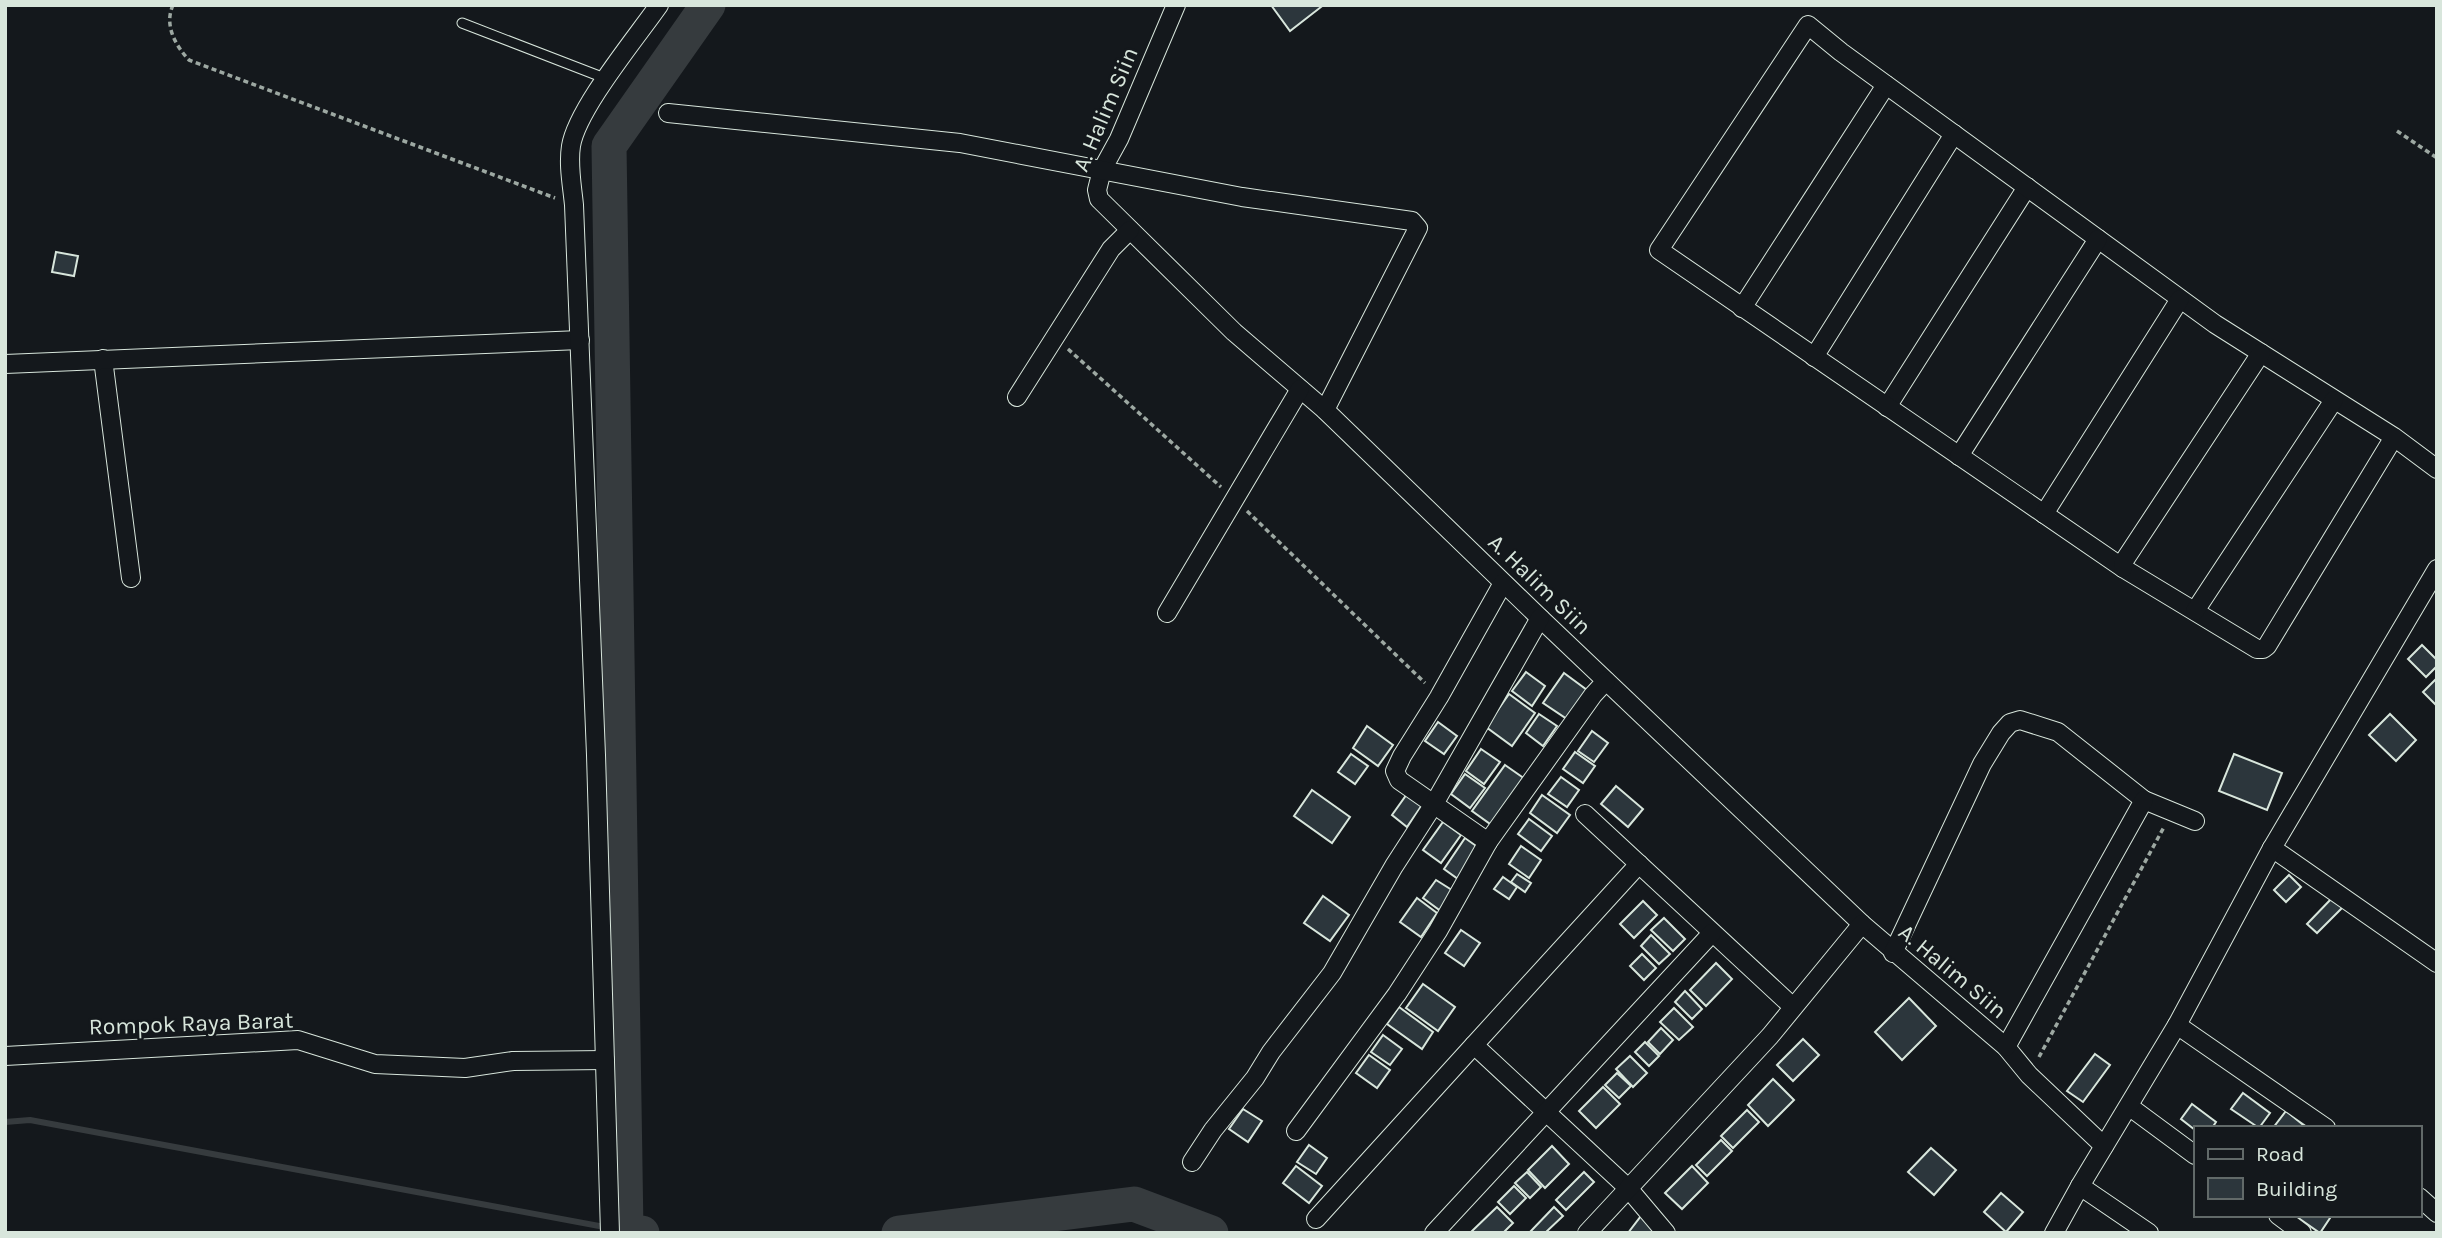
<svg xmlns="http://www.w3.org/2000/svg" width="2442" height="1238" font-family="Karla,sans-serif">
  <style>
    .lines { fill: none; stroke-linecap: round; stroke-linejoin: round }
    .stream { stroke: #363b3e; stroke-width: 6 }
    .river { stroke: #363b3e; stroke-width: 35 }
    .building { fill: #2c363c; stroke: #d8e6dc; stroke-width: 2 }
    .service-casing { stroke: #d8e6dc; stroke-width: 11 }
    .minor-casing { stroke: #d8e6dc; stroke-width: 20 }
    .path { stroke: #9da8a2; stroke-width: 3.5; stroke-dasharray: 5 3.5; stroke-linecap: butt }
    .service { stroke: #14181c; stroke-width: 9 }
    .minor { stroke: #14181c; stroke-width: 18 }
    .labels { text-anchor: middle; stroke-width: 5; stroke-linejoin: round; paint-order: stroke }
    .street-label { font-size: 23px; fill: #d8e6dc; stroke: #14181c }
  </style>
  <rect width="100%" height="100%" fill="#14181c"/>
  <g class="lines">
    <path class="stream" d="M 5,1122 L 30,1120 L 626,1231"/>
    <g class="river">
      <path d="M 642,1233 L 626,1231 L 609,146 L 708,5"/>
      <path d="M 899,1233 L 1134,1204 L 1211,1233"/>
    </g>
  </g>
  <g class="building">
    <path d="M 1271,5 L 1319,5 L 1321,7 L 1290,31 Z"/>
    <path d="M 56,252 L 78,256 L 74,276 L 52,272 Z"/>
    <path d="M 2422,645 L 2437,660 L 2437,666 L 2426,677 L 2408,659 Z"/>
    <path d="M 1526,672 L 1545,686 L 1532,706 L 1512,691 Z"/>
    <path d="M 1564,673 L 1587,690 L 1567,719 L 1543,703 Z"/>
    <path d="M 2437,678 L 2437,706 L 2423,692 Z"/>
    <path d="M 1509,694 L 1535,713 L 1512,746 L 1486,727 Z"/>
    <path d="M 1539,714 L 1557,726 L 1543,746 L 1526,733 Z"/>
    <path d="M 2390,714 L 2416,740 L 2396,761 L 2369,735 Z"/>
    <path d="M 1438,722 L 1457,736 L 1444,754 L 1425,741 Z"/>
    <path d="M 1367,726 L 1393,745 L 1378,766 L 1353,748 Z"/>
    <path d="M 1592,731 L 1608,743 L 1594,762 L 1578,751 Z"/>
    <path d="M 1481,749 L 1500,762 L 1484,784 L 1466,771 Z"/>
    <path d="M 1575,752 L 1595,766 L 1583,783 L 1563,769 Z"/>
    <path d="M 1351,754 L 1368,766 L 1355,784 L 1338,772 Z"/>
    <path d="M 2234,754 L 2282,773 L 2267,810 L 2219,791 Z"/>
    <path d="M 1505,765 L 1525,779 L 1493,826 L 1472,811 Z"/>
    <path d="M 1465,774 L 1485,788 L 1470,808 L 1451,794 Z"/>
    <path d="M 1561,777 L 1579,790 L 1567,807 L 1548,794 Z"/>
    <path d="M 1616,786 L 1643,809 L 1628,827 L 1601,804 Z"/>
    <path d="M 1312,790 L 1350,817 L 1332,843 L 1294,816 Z"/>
    <path d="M 1407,794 L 1422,805 L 1407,827 L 1392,815 Z"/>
    <path d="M 1542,795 L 1570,815 L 1557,833 L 1530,813 Z"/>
    <path d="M 1529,819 L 1552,836 L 1541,851 L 1518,834 Z"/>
    <path d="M 1443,822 L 1461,835 L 1441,863 L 1423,850 Z"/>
    <path d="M 1465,838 L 1479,848 L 1458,879 L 1444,869 Z"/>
    <path d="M 1521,846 L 1541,860 L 1529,878 L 1509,864 Z"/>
    <path d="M 1517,874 L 1531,883 L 1525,892 L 1511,882 Z"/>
    <path d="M 2289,875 L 2301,887 L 2286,902 L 2274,890 Z"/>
    <path d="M 1503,877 L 1517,887 L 1509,899 L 1494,889 Z"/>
    <path d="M 1436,880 L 1455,892 L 1442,912 L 1423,898 Z"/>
    <path d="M 1323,896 L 1349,915 L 1330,941 L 1304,923 Z"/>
    <path d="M 2333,897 L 2343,907 L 2317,933 L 2307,924 Z"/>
    <path d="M 1417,898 L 1437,913 L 1421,937 L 1400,922 Z"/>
    <path d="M 1643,901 L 1657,915 L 1634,938 L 1620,924 Z"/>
    <path d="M 1664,918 L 1685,939 L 1673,951 L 1651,930 Z"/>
    <path d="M 1461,930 L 1480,943 L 1464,966 L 1445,953 Z"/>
    <path d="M 1651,935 L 1670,954 L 1659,964 L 1641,946 Z"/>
    <path d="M 1642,954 L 1656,968 L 1644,980 L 1630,966 Z"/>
    <path d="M 1716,963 L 1732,979 L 1706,1006 L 1690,990 Z"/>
    <path d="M 1423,984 L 1455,1007 L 1438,1031 L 1406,1008 Z"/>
    <path d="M 1685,991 L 1702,1009 L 1692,1019 L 1675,1002 Z"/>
    <path d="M 1909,998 L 1936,1026 L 1902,1060 L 1875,1032 Z"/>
    <path d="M 1399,1007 L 1433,1032 L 1422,1049 L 1387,1024 Z"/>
    <path d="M 1674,1008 L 1693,1027 L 1679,1040 L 1660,1022 Z"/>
    <path d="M 1661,1028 L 1673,1040 L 1660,1054 L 1648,1042 Z"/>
    <path d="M 1383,1035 L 1402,1049 L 1390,1065 L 1371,1052 Z"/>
    <path d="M 1803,1039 L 1819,1055 L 1793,1081 L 1777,1065 Z"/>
    <path d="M 1645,1042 L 1659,1056 L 1649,1066 L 1635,1052 Z"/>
    <path d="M 2095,1054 L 2110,1065 L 2083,1102 L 2067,1091 Z"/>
    <path d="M 1369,1055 L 1390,1070 L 1377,1088 L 1356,1073 Z"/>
    <path d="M 1630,1056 L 1647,1073 L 1633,1087 L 1616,1069 Z"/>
    <path d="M 1617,1073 L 1631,1086 L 1619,1098 L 1605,1085 Z"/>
    <path d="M 1773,1079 L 1794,1100 L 1768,1126 L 1748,1105 Z"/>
    <path d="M 1603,1087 L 1620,1104 L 1596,1128 L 1579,1111 Z"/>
    <path d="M 2243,1093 L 2270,1113 L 2259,1128 L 2231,1109 Z"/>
    <path d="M 2192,1104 L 2216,1122 L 2212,1128 L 2195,1128 L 2195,1130 L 2181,1119 Z"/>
    <path d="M 1243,1109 L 1262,1121 L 1248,1142 L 1229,1129 Z"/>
    <path d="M 1747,1110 L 1759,1122 L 1733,1148 L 1721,1136 Z"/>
    <path d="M 2286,1111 L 2307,1128 L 2273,1128 Z"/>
    <path d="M 1721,1140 L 1732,1151 L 1707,1176 L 1696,1165 Z"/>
    <path d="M 1309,1145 L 1327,1158 L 1316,1174 L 1297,1162 Z"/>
    <path d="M 1552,1146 L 1569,1164 L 1545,1188 L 1528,1170 Z"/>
    <path d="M 1931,1148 L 1956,1170 L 1934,1195 L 1908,1172 Z"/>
    <path d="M 1296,1166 L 1322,1186 L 1309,1203 L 1283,1183 Z"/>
    <path d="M 1692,1166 L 1708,1183 L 1682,1209 L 1665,1193 Z"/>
    <path d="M 1527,1172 L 1541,1187 L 1530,1198 L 1515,1183 Z"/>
    <path d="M 1584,1172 L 1594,1182 L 1566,1210 L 1556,1200 Z"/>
    <path d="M 1514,1186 L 1526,1198 L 1510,1214 L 1498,1202 Z"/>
    <path d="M 2001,1193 L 2023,1212 L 2006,1232 L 1984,1212 Z"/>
    <path d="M 1497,1207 L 1513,1223 L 1503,1233 L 1470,1233 Z"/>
    <path d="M 1554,1207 L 1563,1216 L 1545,1233 L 1529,1233 Z"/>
    <path d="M 2299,1215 L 2332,1215 L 2320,1233 L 2297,1217 Z"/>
    <path d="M 1641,1216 L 1663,1233 L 1628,1233 Z"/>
  </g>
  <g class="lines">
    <g class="service-casing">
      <path id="service" d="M 462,23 L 607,79"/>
    </g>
    <g class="minor-casing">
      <g id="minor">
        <path d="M 1176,5 L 1119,139 L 1102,170 L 1097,190 L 1099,199 L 1234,332 L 1325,410 L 1540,618 L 1862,924 L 2006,1047 L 2029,1075 L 2104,1146"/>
        <path d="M 668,113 L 960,143 L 1242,197 L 1412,221 L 1418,228 L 1325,410"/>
        <path d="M 1742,308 L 1886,85"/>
        <path d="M 1814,357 L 1954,134"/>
        <path d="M 103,359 L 131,578"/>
        <path d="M 5,364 L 580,340"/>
        <path d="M 1017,397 L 1111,249 L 1130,230"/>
        <path d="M 1887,407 L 2027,187"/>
        <path d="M 2394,437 L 2267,646 L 2263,649 L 2257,649 L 2123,568 L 1659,250 L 1808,25 L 1841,52 L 2215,324 L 2394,437 L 2437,469"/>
        <path d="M 1959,456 L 2098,239"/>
        <path d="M 2044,514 L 2180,299"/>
        <path d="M 2123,568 L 2124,561 L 2261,353"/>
        <path d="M 2195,611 L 2334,400"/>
        <path d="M 1167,613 L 1300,389"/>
        <path d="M 1585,814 L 1793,1007"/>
        <path d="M 1488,842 L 1399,780 L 1395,771 L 1402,756 L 1439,697 L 1503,583"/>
        <path d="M 2272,848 L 2437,963"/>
        <path d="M 1639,864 L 1474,1045 L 1628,1188 L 1666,1233"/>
        <path d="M 1893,953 L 1982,764 L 2001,733 L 2010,723 L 2020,720 L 2058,732 L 2144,800 L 2195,821"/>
        <path d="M 2177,1025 L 2326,1128"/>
        <path d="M 2006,1047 L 2144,800"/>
        <path d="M 5,1056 L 298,1040 L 375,1064 L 465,1068 L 513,1061 L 605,1060"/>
        <path d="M 2130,1107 L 2195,1155"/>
        <path d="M 1296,1131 L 1397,994 L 1438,931 L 1488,842 L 1593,695 L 1606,681"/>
        <path d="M 1192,1162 L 1213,1130 L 1255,1078 L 1271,1052 L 1332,973 L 1394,866 L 1434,804 L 1540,618"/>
        <path d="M 2080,1186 L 2149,1233"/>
        <path d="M 2419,1197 L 2437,1213"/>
        <path d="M 2278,1215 L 2302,1233"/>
        <path d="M 1316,1219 L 1474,1045"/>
        <path d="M 610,1233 L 596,755 L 574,205 C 572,185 568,165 571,146 C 577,109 636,38 659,5"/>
        <path d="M 1434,1233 L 1712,933"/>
        <path d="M 1587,1233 L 1770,1036 L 1862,924"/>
        <path d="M 2054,1233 L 2080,1186 L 2177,1025 L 2272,848 L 2437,569"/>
      </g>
    </g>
    <g class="path">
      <path d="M 173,5 C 164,25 175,45 189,60 L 555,198"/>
      <path d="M 2397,131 L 2437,158"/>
      <path d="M 1068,349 L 1221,487"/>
      <path d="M 1247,511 L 1425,683"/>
      <path d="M 2039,1057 L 2164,827"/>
    </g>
    <use href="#service" class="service"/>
    <use href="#minor" class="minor"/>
  </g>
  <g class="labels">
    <g class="street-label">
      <text transform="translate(1105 109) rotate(-67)" y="8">A. Halim Siin</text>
      <text transform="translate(1540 584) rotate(44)" y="8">A. Halim Siin</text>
      <text transform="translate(1953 971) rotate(40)" y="8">A. Halim Siin</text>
      <text transform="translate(191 1023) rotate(-2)" y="8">Rompok Raya Barat</text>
    </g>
  </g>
  <rect width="2442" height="1238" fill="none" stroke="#d8e6dc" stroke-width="14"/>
  <rect x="2194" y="1126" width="228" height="91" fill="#14181c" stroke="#626a69" stroke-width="2"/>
  <rect x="2208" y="1149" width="35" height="10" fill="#14181c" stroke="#626a69" stroke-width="2"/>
  <text x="2256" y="1161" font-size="21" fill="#d8e6dc">Road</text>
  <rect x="2208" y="1178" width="35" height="21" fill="#2c363c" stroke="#626a69" stroke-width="2"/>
  <text x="2256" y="1196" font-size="21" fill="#d8e6dc">Building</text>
</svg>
